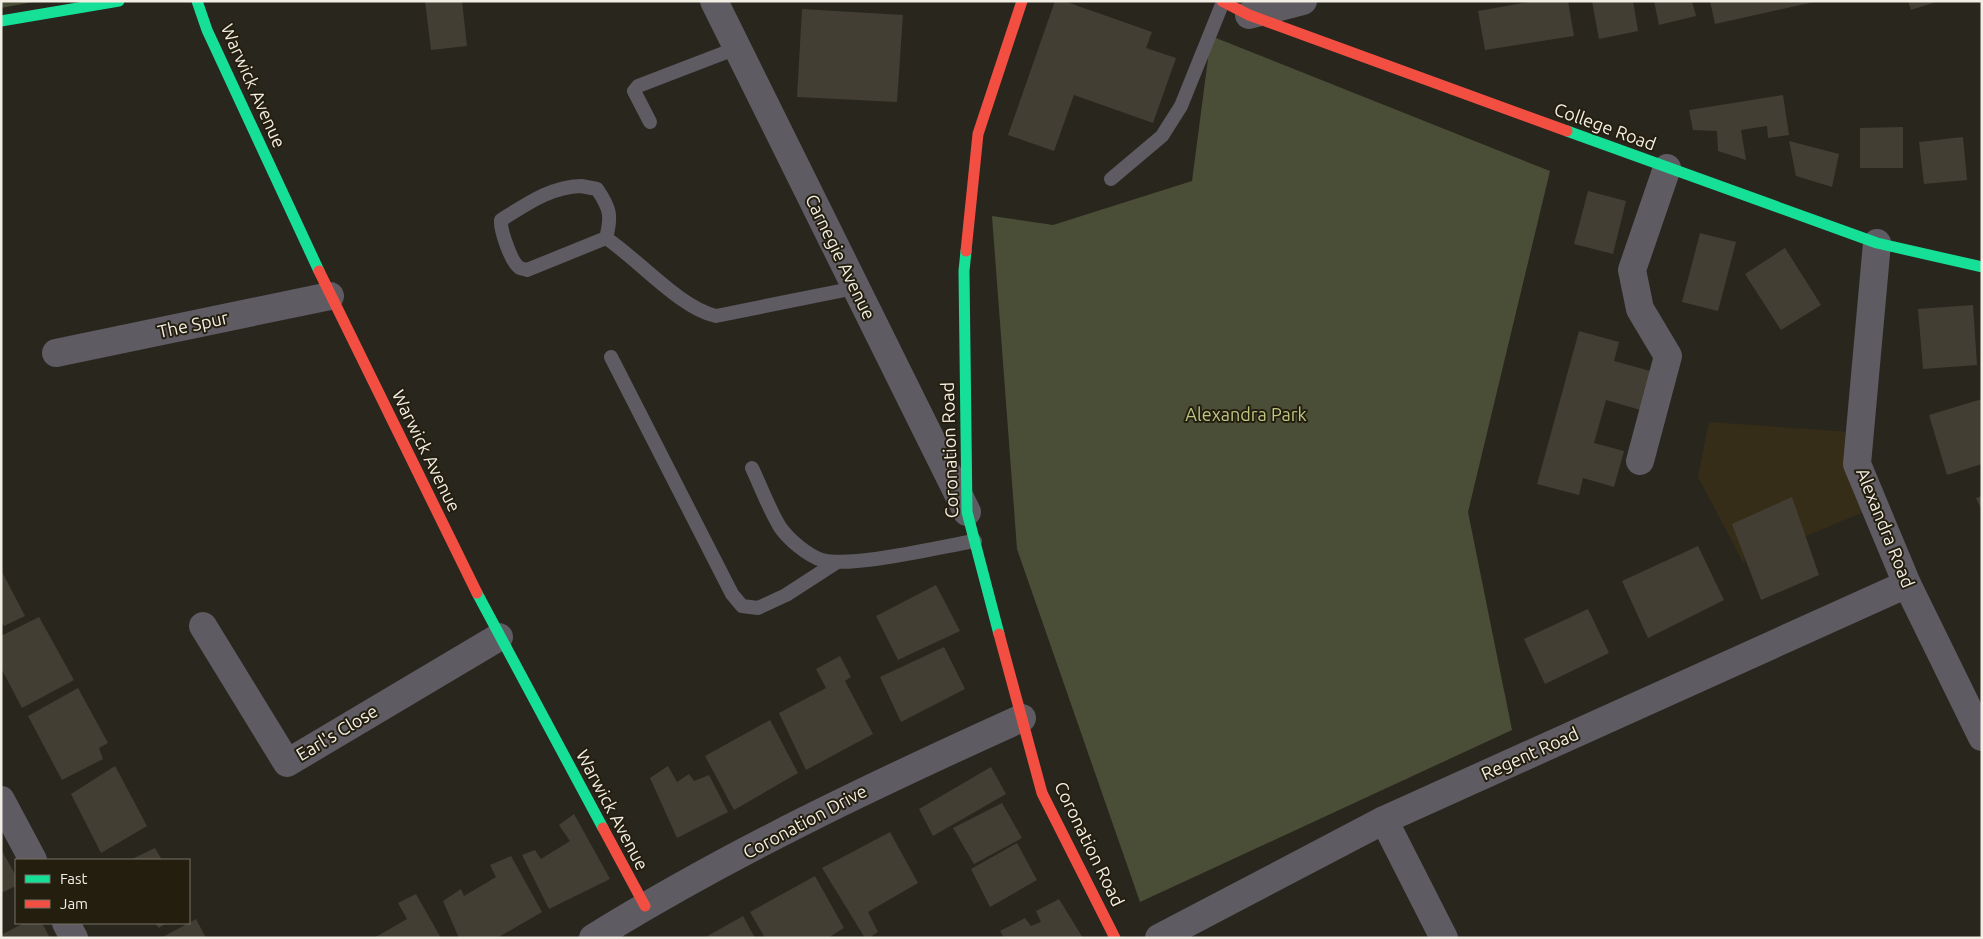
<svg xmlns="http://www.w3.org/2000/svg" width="1983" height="939" font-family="Ubuntu,sans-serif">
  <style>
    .built { fill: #362d19 }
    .green { fill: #4b4e37 }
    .building { fill: #423e33 }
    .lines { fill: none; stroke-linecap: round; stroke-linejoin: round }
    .lane { stroke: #5e5b63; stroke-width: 14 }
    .street { stroke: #5e5b63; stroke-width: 28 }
    .fast { stroke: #16e098; stroke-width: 11 }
    .jam { stroke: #f24e42; stroke-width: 11 }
    .labels { text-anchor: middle; stroke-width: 4; stroke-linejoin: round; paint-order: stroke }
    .street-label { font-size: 18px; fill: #f2eee4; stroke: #241e0f }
    .park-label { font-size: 18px; fill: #bdc783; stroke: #241e0f }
  </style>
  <rect width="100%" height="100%" fill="#29261e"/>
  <path class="built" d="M 1709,422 L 1850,432 L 1871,509 L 1743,562 L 1698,477 Z"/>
  <g class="green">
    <path d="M 1,1 L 38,1 L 1,8 Z"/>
    <path d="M 1211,36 L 1550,171 L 1468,512 L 1512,730 L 1140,902 L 1017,549 L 992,216 L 1053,225 L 1192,181 Z"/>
  </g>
  <g class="building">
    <path d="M 425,1 L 462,1 L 467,46 L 431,50 Z"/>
    <path d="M 1055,1 L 1064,1 L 1152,32 L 1146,48 L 1176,58 L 1153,123 L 1074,95 L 1054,151 L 1008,135 Z"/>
    <path d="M 1535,1 L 1568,1 L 1574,36 L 1485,50 L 1478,11 Z"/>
    <path d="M 1592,1 L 1633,1 L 1638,31 L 1599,39 Z"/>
    <path d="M 1654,1 L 1692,1 L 1696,16 L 1659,25 Z"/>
    <path d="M 1710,1 L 1813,1 L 1814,2 L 1715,24 Z"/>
    <path d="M 1908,1 L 1935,1 L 1936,2 L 1911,10 Z"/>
    <path d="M 802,9 L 903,15 L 897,102 L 797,97 Z"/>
    <path d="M 1783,95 L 1789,135 L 1768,138 L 1767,126 L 1741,130 L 1746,160 L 1718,151 L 1717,131 L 1693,130 L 1689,110 Z"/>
    <path d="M 1903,127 L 1903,168 L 1860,168 L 1860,128 Z"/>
    <path d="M 1963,137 L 1967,180 L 1924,184 L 1919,142 Z"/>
    <path d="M 1789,141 L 1839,154 L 1832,187 L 1796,176 Z"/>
    <path d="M 1588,191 L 1626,201 L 1613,254 L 1574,244 Z"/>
    <path d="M 1700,233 L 1736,242 L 1718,311 L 1682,302 Z"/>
    <path d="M 1785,248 L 1821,305 L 1781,330 L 1745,274 Z"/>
    <path d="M 1973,305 L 1977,365 L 1923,369 L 1918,309 Z"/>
    <path d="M 1579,331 L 1619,342 L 1614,361 L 1654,372 L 1644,411 L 1606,400 L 1594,443 L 1624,451 L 1614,487 L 1583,478 L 1579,495 L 1537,484 Z"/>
    <path d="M 1982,399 L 1982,464 L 1947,475 L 1929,415 Z"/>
    <path d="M 1982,496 L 1982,511 L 1976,498 Z"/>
    <path d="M 1792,497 L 1819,575 L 1761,600 L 1732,524 Z"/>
    <path d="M 1698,546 L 1724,600 L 1648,638 L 1622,581 Z"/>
    <path d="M 1,570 L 25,616 L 4,626 L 1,622 Z"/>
    <path d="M 936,585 L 960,631 L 898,660 L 876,616 Z"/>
    <path d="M 1588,609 L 1609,653 L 1545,684 L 1524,639 Z"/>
    <path d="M 39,617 L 74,680 L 22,708 L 1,668 L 1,636 Z"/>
    <path d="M 944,647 L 965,689 L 901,722 L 880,677 Z"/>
    <path d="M 840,656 L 851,677 L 845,681 L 873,734 L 806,770 L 779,713 L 826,688 L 816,669 Z"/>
    <path d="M 78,688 L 108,743 L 99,748 L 103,759 L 62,780 L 28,716 Z"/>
    <path d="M 770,720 L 798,773 L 734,810 L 705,756 Z"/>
    <path d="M 115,766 L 147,826 L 101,853 L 71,794 Z"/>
    <path d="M 668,766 L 677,782 L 689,774 L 694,781 L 709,775 L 728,812 L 677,838 L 650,778 Z"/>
    <path d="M 991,767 L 1006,794 L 933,836 L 919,809 Z"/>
    <path d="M 1002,803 L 1022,838 L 974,864 L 953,828 Z"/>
    <path d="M 574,814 L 610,879 L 549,909 L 522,855 L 535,850 L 541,859 L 570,841 L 559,825 Z"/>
    <path d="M 890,832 L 918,883 L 868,912 L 878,932 L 869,938 L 865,938 L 822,868 Z"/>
    <path d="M 1017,843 L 1037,880 L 990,907 L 971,869 Z"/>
    <path d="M 155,848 L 162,860 L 130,860 Z"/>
    <path d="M 1,849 L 16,876 L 16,886 L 1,893 Z"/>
    <path d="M 511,856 L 542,912 L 497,938 L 459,938 L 443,901 L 461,889 L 464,896 L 496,877 L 490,865 Z"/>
    <path d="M 815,876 L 844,928 L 828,938 L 765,938 L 750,912 Z"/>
    <path d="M 416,894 L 441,938 L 374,938 L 407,919 L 398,903 Z"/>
    <path d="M 1059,899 L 1083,938 L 1004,938 L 1000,931 L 1025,918 L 1031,926 L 1041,922 L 1036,911 Z"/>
    <path d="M 743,916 L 755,938 L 704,938 Z"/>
    <path d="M 196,919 L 206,938 L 161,938 Z"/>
    <path d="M 24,923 L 42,923 L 50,938 L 1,938 L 1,935 Z"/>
    <path d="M 155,923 L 166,923 L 159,928 Z"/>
  </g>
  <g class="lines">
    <g class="lane">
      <path d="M 650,122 L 634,91 L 638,86 L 737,48"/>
      <path d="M 1111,179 L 1162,136 L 1181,106 L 1223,2"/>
      <path d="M 581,186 L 597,189 C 610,208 612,216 606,238 L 527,270 C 525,269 522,269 520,268 C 511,263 500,229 501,220 C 527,204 550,187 581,186 Z"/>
      <path d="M 606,238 C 639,260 680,308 716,316 L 855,288"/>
      <path d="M 611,357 L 732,594 L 742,606 L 758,608 L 786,595 L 837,562"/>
      <path d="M 752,468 C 761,487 769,509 780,527 C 788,539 808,556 822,560 C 854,568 939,547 975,541"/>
    </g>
    <g class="street">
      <path d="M 714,1 L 967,512"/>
      <path d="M 1249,15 L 1303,1"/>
      <path d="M 1877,243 L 1857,464 L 1907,584 L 1982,737"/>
      <path d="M 56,353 L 330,296"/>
      <path d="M 1640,461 L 1668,356 L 1640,309 L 1632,270 L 1667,168"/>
      <path d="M 203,626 L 287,763 L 499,637"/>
      <path d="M 1,800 L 33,860"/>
      <path d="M 1384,820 L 1444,938"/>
      <path d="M 66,923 L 74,938"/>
      <path d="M 593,938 C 730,853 876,784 1022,718"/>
      <path d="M 1159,938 L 1384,820 L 1907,584"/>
    </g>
    <g class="fast">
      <path d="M 197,1 L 207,30 L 319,271"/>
      <path d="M 1,21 L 119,1"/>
      <path d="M 1567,131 L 1877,243 L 1982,267"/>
      <path d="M 966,251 L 964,271 L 967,512 L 999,634"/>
      <path d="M 477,593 L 603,828"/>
    </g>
    <g class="jam">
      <path d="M 1222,1 L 1249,15 L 1567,131"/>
      <path d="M 966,251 L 978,134 L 1022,1"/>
      <path d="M 319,271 L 477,593"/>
      <path d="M 999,634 L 1042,793 L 1115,938"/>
      <path d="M 603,828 L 645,906"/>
    </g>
  </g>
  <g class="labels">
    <g class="street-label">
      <text transform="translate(253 86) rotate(66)" y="6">Warwick Avenue</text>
      <text transform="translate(1605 127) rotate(20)" y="6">College Road</text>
      <text transform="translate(840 257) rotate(64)" y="6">Carnegie Avenue</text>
      <text transform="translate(193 325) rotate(-12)" y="6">The Spur</text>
      <text transform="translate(950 450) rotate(-92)" y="6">Coronation Road</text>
      <text transform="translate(426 451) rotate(64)" y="6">Warwick Avenue</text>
      <text transform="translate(1885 528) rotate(68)" y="6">Alexandra Road</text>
      <text transform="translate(337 733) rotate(-31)" y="6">Earl's Close</text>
      <text transform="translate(1530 754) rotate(-24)" y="6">Regent Road</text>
      <text transform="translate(612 810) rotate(62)" y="6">Warwick Avenue</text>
      <text transform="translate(805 822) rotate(-28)" y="6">Coronation Drive</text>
      <text transform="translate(1089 844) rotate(64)" y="6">Coronation Road</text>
    </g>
    <g class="park-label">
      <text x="1246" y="421">Alexandra Park</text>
    </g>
  </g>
  <rect width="1983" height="939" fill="none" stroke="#f2eee4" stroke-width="5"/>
  <rect x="15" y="859" width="175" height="65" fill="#241e0f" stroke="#767164"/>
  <rect x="25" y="875" width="25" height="8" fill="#16e098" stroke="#767164"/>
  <text x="60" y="884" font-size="15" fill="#f2eee4">Fast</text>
  <rect x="25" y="900" width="25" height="8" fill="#f24e42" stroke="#767164"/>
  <text x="60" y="909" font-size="15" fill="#f2eee4">Jam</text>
</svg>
